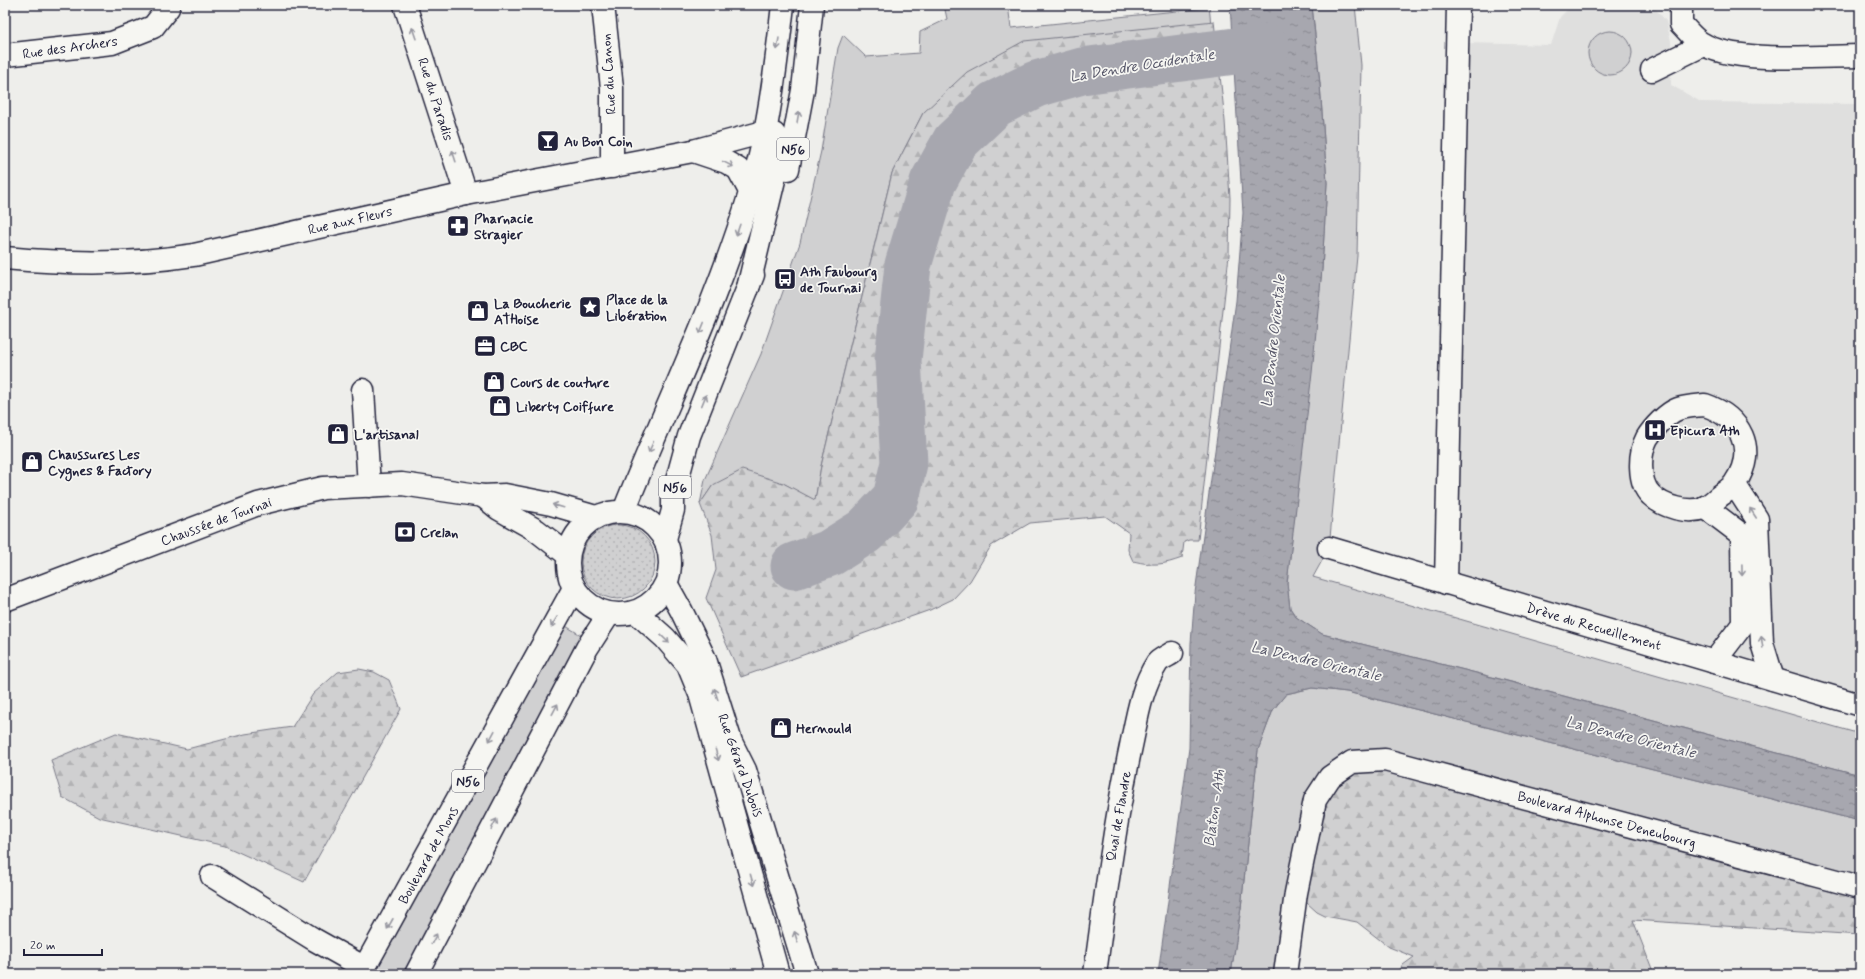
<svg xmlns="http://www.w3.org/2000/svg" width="1865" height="979" font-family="Mynerve,sans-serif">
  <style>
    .built { fill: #dfdfde }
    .green { fill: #d0d0d1; stroke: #797986 }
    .forest { fill: url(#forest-firs); stroke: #797986 }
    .park { fill: url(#park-dots); stroke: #797986 }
    .water { fill: url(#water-ripples); stroke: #727281 }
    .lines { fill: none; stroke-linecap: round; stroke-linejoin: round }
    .river { stroke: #a7a7af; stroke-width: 47 }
    .minor-casing { stroke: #22223b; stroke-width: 25 }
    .major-casing { stroke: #22223b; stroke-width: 25 }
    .minor { stroke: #f6f6f2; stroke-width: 22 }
    .major { stroke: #f6f6f2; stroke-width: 22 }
    .oneway { stroke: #9797a0 }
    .labels { text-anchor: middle; stroke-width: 3.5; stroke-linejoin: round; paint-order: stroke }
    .shield { fill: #f6f6f2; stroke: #626272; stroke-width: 1 }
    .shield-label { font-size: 13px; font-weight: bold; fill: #22223b }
    .street-label { font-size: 14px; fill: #22223b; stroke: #f6f6f2 }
    .poi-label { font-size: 14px; font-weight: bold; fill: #22223b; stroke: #f6f6f2; text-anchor: start }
    .water-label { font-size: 15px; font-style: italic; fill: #575769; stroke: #f6f6f2 }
  </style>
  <defs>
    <pattern id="forest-firs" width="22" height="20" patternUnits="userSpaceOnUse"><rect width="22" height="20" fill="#d0d0d1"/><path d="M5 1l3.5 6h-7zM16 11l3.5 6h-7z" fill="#b2b2b4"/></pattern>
    <pattern id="park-dots" width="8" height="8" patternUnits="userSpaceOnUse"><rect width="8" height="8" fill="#d0d0d1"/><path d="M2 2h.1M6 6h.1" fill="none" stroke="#b2b2b4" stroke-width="1.8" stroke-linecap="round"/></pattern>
    <pattern id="water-ripples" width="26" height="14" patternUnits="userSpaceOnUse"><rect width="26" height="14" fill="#a7a7af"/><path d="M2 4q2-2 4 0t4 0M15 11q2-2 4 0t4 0" fill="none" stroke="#888890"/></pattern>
  </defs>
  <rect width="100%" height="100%" fill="#eeeeeb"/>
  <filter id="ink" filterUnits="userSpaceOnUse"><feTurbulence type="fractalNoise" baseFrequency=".025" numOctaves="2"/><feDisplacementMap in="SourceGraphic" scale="8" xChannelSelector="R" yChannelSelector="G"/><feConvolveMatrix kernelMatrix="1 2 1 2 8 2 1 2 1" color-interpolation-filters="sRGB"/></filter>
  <g filter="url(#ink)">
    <path class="built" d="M 1572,5 L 1652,5 L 1666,21 L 1671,41 L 1671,85 L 1701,102 L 1860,104 L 1860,705 L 1446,583 L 1463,43 L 1551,45 L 1560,17 Z"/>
    <g class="green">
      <path d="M 944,5 L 1008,5 L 1011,28 L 1206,8 L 1206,5 L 1209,5 L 1211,26 L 923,113 L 892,173 L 821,466 L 815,501 L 783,483 L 713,485 L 700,504 L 705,480 L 761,354 L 800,243 L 821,151 L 838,48 L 843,35 L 866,57 L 919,53 L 920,32 L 947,19 Z"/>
      <path d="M 1312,5 L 1355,5 L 1361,65 L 1357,256 L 1329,548 L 1313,577 L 1860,734 L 1860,775 L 1500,679 L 1322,634 L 1296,617 L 1290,608 L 1287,583 L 1322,269 L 1327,183 L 1320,84 Z"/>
      <circle cx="1610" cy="53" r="22"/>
      <path d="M 564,625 L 586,638 L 404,974 L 369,974 Z"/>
      <path d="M 1312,688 L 1347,692 L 1860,821 L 1860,887 L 1330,777 L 1285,974 L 1231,974 L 1241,908 L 1258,750 L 1273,710 L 1286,694 Z"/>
    </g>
    <g class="forest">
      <path d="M 1214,21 L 1225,121 L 1230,198 L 1229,255 L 1198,540 L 1189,540 L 1184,542 L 1182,558 C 1163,565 1154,566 1133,561 L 1128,550 L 1129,533 L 1105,516 L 1030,523 L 991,546 L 970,581 L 953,599 L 930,610 L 741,677 L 706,598 L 716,570 L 712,535 L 700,504 L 713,485 L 742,470 L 783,483 L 815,500 L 821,466 L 892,173 L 923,113 L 967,72 L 1024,41 Z"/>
      <path d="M 359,669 L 374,672 L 389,680 L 401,709 L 304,882 L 225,846 L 99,817 L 62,797 L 51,760 L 116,733 L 187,749 L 245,734 L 292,727 L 313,694 L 338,672 Z"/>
      <path d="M 1352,762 L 1860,887 L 1860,935 L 1633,920 L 1654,974 L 1397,974 L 1403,965 L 1414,957 L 1389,947 L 1357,922 L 1325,916 L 1317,912 L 1296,893 L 1308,827 Z"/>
    </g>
    <circle class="park" cx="618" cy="562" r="37"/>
    <path class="water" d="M 1230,5 L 1312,6 L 1320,84 L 1327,183 L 1322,269 L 1312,373 L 1287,583 L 1290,608 L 1296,617 L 1322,634 L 1488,676 L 1860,775 L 1860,821 L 1347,692 L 1312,688 L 1286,694 L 1273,710 L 1258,750 L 1241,908 L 1231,974 L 1158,974 L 1189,748 L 1191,643 L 1195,593 L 1236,301 L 1243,213 Z"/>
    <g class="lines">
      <path class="river" d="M 794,566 L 830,553 L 865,531 L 896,498 L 904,463 L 898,360 L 908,265 L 933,182 L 955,142 L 995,104 L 1036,84 L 1082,71 L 1266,47"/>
      <g class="minor-casing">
        <g id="minor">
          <path d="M 405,5 L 466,194"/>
          <path d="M 603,5 L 612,88 L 612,167"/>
          <path d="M 1681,5 L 1681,24 C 1688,31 1693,38 1701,43 C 1733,64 1821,56 1860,56"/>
          <path d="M 5,55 L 112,43 L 153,27 L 168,8 L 169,5"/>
          <path d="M 1652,70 L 1703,45"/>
          <path d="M 363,390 L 369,486"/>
          <path d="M 1705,405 C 1740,417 1758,449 1735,483 C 1732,488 1726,491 1721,495 C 1716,499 1710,505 1704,508 C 1688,514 1663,507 1651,495 C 1638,483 1639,453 1647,438 C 1653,428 1667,413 1678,409 C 1686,406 1696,406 1705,405 Z"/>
          <path d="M 1735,485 L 1757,519 L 1762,643 L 1773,679"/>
          <path d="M 1705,507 L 1742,535 L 1743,624 L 1714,662"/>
          <path d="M 1329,548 L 1860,705"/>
          <path d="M 1446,583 L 1458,5"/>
          <path d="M 667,585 L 681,610 L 705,659 L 731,742 L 745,770 L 807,974"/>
          <path d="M 636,612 L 665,638 L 688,665 L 700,694 L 778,974"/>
          <path d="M 212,876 L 315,940 L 365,968"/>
          <path d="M 1095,974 C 1105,898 1115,822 1131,746 C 1137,718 1141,688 1157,663 C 1160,659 1168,656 1172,653"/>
          <path d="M 1285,974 L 1296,893 L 1315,800 L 1330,777 L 1352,762 L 1385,760 L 1860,887"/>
        </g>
      </g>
      <g class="major-casing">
        <g id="major">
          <path d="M 693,151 L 726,162 L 738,169 L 751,193"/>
          <path d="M 788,169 L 803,90 L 812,5"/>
          <path d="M 5,258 C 68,264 131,265 194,255 L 466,194 L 693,151 L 764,132 L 774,134 L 780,144 L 779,159 L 748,288"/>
          <path d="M 483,496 L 499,509 L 536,530 L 568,555"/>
          <path d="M 624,511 C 666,405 717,303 750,193 C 768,135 776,66 783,5"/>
          <circle cx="619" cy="563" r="51"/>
          <path d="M 665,539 L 673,510 L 673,495 L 689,436 L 753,275"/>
          <path d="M 5,600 L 258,504 L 323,488 L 402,484 L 483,496 L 505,495 L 551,504 L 596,517"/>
          <path d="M 361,974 L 574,588"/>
          <path d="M 416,974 L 587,648 L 609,614"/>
        </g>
      </g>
      <use href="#minor" class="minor"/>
      <use href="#major" class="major"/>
    </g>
    <defs><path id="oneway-shaft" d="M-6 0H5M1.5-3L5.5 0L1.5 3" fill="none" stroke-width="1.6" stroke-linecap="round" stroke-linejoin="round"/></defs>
    <g class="oneway">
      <use href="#oneway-shaft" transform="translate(414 33) rotate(-109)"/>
      <use href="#oneway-shaft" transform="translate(778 44) rotate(99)"/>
      <use href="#oneway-shaft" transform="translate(798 117) rotate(-80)"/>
      <use href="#oneway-shaft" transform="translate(454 156) rotate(-108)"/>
      <use href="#oneway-shaft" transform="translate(728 164) rotate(26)"/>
      <use href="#oneway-shaft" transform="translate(738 230) rotate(109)"/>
      <use href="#oneway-shaft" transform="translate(702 328) rotate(112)"/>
      <use href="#oneway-shaft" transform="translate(704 400) rotate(-68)"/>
      <use href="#oneway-shaft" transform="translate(651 447) rotate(114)"/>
      <use href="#oneway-shaft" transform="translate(558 506) rotate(-164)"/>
      <use href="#oneway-shaft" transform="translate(1753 513) rotate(-123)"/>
      <use href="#oneway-shaft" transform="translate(1742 570) rotate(89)"/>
      <use href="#oneway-shaft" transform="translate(554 622) rotate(121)"/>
      <use href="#oneway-shaft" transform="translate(665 639) rotate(44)"/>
      <use href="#oneway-shaft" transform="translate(1762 642) rotate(-98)"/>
      <use href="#oneway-shaft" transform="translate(716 694) rotate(-108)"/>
      <use href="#oneway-shaft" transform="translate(555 709) rotate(-62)"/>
      <use href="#oneway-shaft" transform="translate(492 736) rotate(118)"/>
      <use href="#oneway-shaft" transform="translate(717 755) rotate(74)"/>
      <use href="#oneway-shaft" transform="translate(494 824) rotate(-62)"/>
      <use href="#oneway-shaft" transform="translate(752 880) rotate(74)"/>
      <use href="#oneway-shaft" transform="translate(390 924) rotate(119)"/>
      <use href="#oneway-shaft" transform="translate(796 937) rotate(-107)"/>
      <use href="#oneway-shaft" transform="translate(434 939) rotate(-62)"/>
    </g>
  </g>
  <defs>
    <g id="bar-square" transform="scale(1.15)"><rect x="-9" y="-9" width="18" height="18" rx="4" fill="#22223b" stroke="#f6f6f2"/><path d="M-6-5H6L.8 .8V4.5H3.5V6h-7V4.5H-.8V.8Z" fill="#fff"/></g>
    <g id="pharmacy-square" transform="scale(1.15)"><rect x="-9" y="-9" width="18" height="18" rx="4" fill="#22223b" stroke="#f6f6f2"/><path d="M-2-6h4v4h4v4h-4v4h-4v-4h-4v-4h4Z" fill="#fff"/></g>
    <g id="bus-square" transform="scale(1.15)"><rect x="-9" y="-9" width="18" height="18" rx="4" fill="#22223b" stroke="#f6f6f2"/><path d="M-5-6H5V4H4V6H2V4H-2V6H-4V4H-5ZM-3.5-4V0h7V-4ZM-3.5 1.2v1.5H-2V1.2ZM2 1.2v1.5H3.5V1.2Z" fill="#fff"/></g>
    <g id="sight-square" transform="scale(1.15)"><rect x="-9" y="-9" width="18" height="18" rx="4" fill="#22223b" stroke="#f6f6f2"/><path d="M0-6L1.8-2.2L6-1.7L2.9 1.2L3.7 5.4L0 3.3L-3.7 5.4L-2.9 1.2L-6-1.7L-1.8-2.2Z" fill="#fff"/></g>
    <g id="shop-square" transform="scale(1.15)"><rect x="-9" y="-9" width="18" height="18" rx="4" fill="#22223b" stroke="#f6f6f2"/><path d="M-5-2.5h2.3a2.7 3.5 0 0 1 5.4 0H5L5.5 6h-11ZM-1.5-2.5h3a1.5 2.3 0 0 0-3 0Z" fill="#fff"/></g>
    <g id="office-square" transform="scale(1.15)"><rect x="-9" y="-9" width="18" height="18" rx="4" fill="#22223b" stroke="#f6f6f2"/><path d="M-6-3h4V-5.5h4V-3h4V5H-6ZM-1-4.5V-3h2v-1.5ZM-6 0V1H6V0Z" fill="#fff"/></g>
    <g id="hospital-square" transform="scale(1.15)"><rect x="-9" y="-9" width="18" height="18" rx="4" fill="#22223b" stroke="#f6f6f2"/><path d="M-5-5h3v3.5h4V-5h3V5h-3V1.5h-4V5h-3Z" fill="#fff"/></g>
    <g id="bank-square" transform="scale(1.15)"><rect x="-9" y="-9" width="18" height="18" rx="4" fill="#22223b" stroke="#f6f6f2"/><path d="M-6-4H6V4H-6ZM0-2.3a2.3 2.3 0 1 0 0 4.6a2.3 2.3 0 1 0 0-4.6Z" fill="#fff"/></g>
  </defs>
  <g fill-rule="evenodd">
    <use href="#bar-square" x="548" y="141"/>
    <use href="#pharmacy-square" x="458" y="226"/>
    <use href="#bus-square" x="785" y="279"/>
    <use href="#sight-square" x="590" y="307"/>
    <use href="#shop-square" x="478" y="311"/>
    <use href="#office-square" x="485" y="346"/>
    <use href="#shop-square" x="494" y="382"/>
    <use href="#shop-square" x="500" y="406"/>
    <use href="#hospital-square" x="1655" y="430"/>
    <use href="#shop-square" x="338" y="434"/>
    <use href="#shop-square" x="32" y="462"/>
    <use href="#bank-square" x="405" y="532"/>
    <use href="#shop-square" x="781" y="728"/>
  </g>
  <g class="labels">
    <g class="shield">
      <rect x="777" y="138" width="32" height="22" rx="3"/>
      <rect x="659" y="476" width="32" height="22" rx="3"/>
      <rect x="452" y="770" width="32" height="22" rx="3"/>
    </g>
    <g class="shield-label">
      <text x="793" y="154">N56</text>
      <text x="675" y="492">N56</text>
      <text x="468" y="786">N56</text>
    </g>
    <g class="street-label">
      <text transform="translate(70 47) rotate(-8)" y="5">Rue des Archers</text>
      <text transform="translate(608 74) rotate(-94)" y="5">Rue du Canon</text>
      <text transform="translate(436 99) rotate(72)" y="5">Rue du Paradis</text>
      <text transform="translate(350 220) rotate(-13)" y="5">Rue aux Fleurs</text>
      <text transform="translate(216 521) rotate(-20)" y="5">Chaussée de Tournai</text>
      <text transform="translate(1594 626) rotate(16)" y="5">Drève du Recueillement</text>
      <text transform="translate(741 765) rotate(70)" y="5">Rue Gérard Dubois</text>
      <text transform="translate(1118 816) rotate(-80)" y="5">Quai de Flandre</text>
      <text transform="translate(1607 819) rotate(15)" y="5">Boulevard Alphonse Deneubourg</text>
      <text transform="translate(428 855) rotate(-61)" y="5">Boulevard de Mons</text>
    </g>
    <g class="poi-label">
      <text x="564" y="146">Au Bon Coin</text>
      <text x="474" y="223">Pharnacie<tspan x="474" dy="16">Stragier</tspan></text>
      <text x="800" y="276">Ath Faubourg<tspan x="800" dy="16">de Tournai</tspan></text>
      <text x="606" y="304">Place de la<tspan x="606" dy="16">Libération</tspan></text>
      <text x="494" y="308">La Boucherie<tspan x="494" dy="16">ATHoise</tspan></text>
      <text x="500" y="351">CBC</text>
      <text x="510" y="387">Cours de couture</text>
      <text x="516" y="411">Liberty Coiffure</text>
      <text x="1670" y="435">Epicura Ath</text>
      <text x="354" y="439">L'artisanal</text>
      <text x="48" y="459">Chaussures Les<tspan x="48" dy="16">Cygnes &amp; Factory</tspan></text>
      <text x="420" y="537">Crelan</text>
      <text x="796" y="733">Hernould</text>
    </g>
    <g class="water-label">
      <text transform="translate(1142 65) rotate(-9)" y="5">La Dendre Occidentale</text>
      <text transform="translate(1273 341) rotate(-84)" y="5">La Dendre Orientale</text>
      <text transform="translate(1316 661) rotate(13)" y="5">La Dendre Orientale</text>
      <text transform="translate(1631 737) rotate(14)" y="5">La Dendre Orientale</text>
      <text transform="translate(1214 808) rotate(-82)" y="5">Blaton - Ath</text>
    </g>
  </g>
  <rect width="1865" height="979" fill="none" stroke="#f6f6f2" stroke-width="20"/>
  <rect x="10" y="10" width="1845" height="959" fill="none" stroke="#22223b" stroke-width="1.5" filter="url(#ink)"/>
  <path d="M24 949v6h78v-6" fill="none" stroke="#22223b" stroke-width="2"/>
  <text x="30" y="949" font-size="12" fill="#22223b" stroke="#f6f6f2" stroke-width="3" paint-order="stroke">20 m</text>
</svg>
